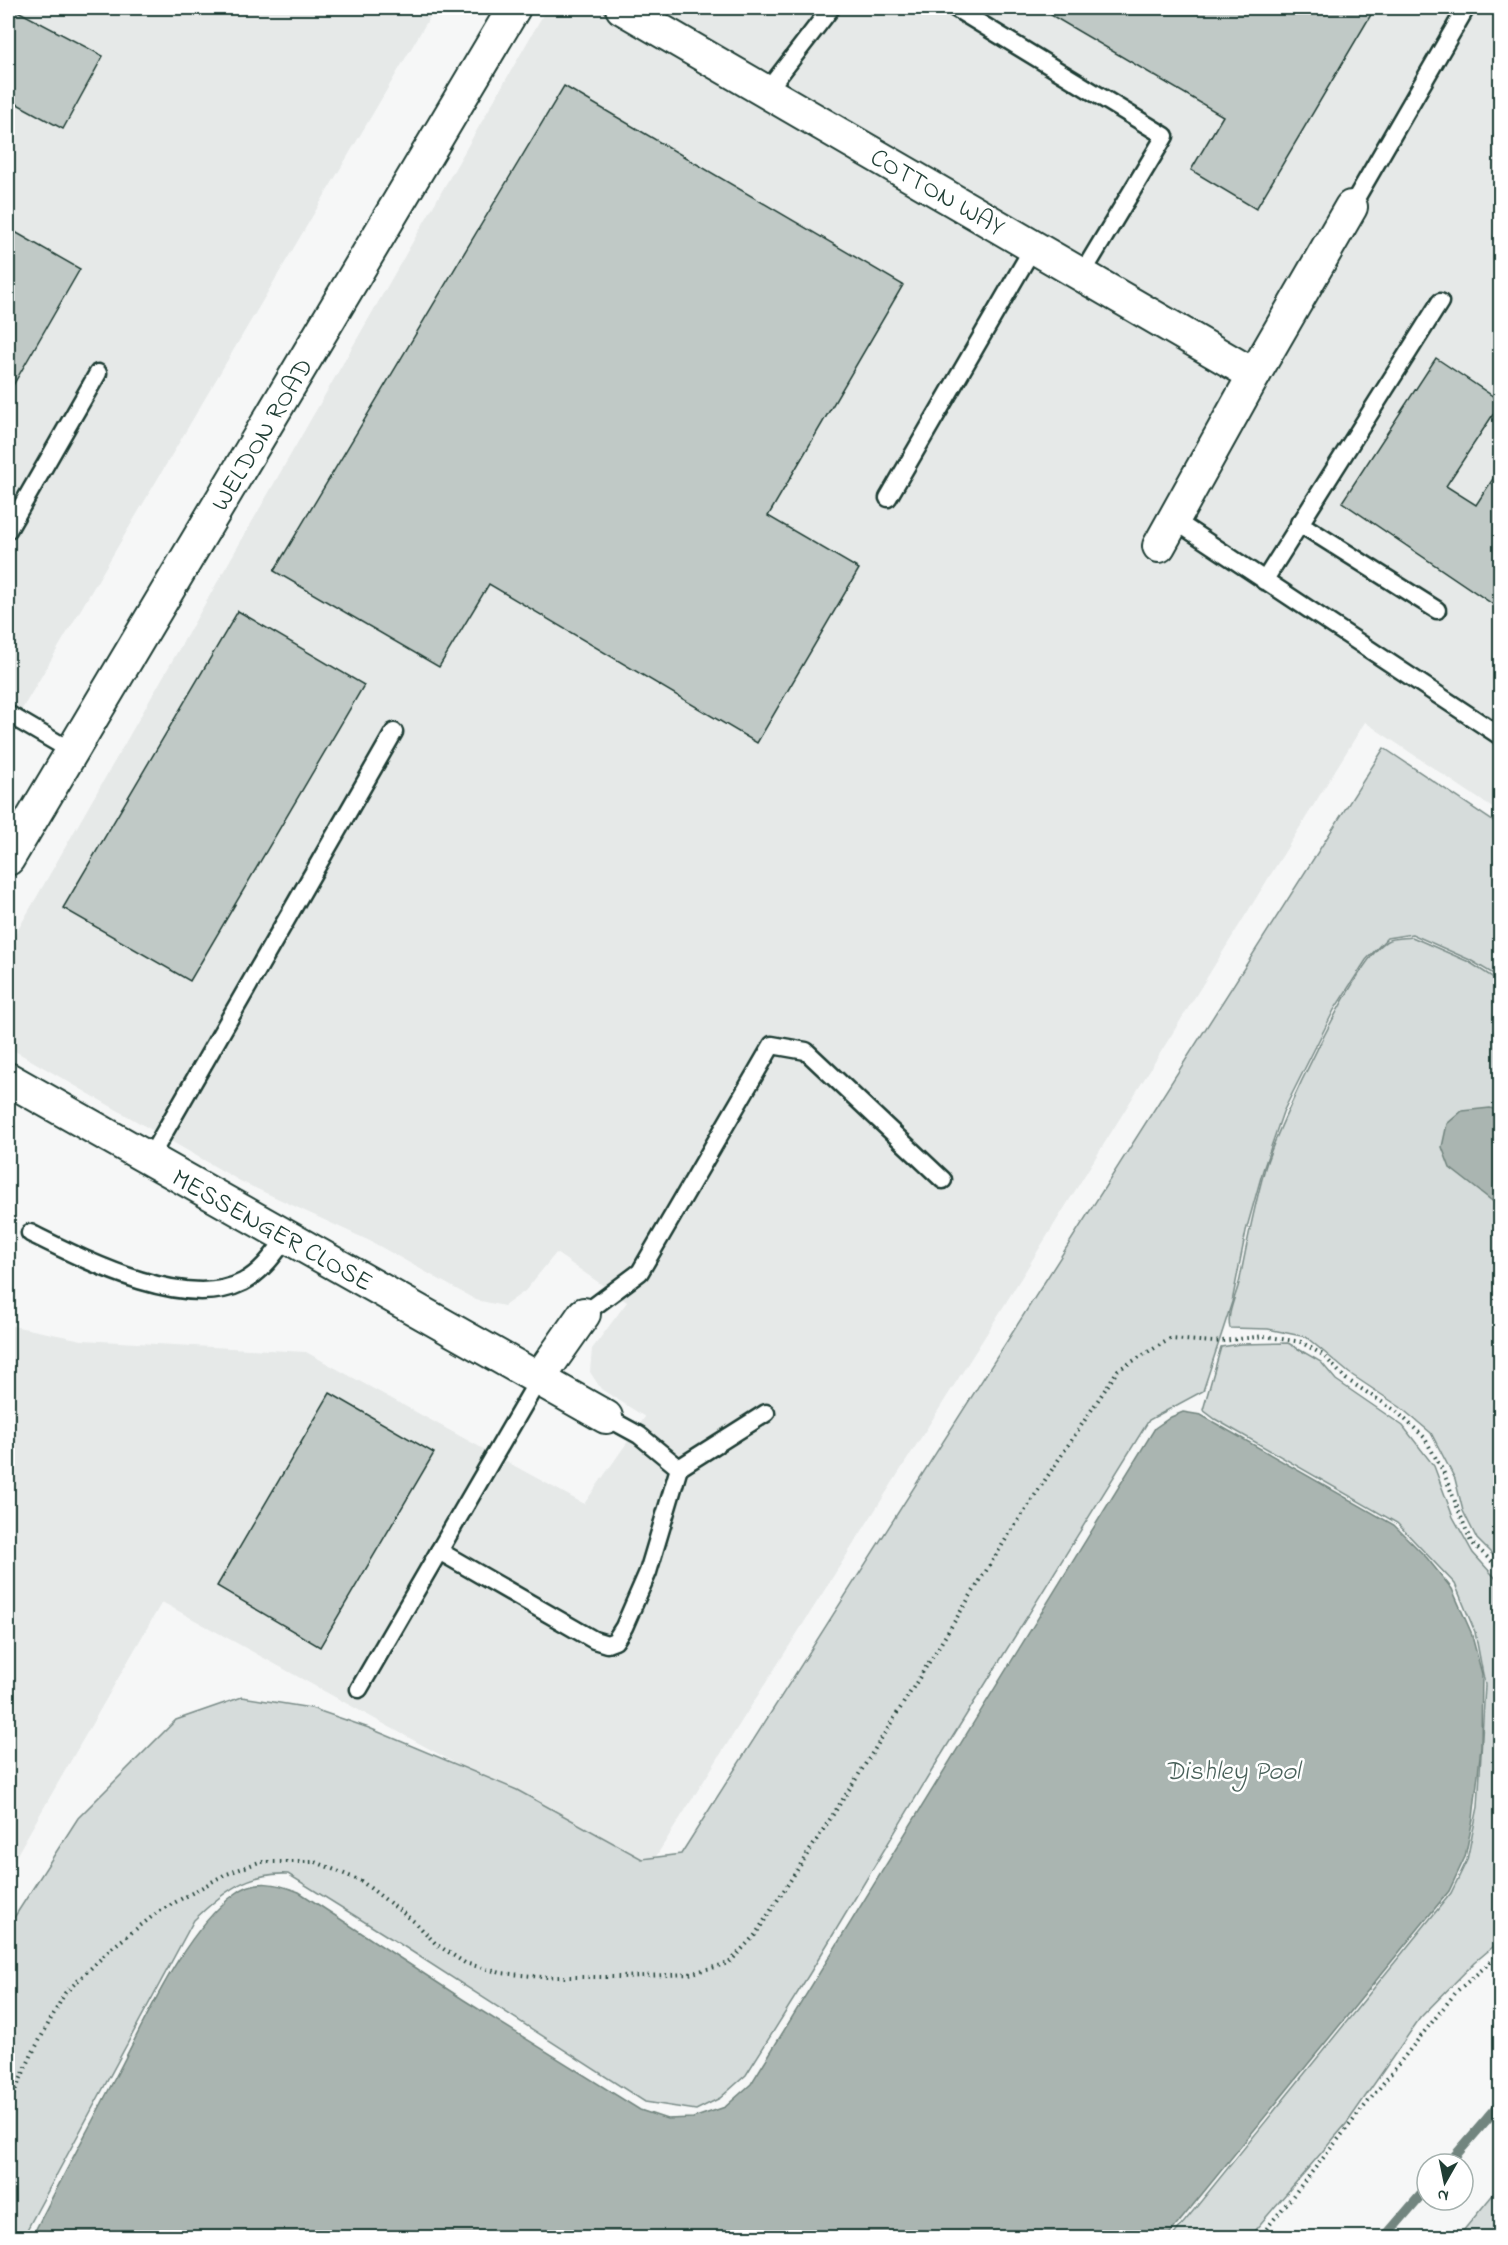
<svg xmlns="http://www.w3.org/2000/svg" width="1508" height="2245" font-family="'Indie Flower',sans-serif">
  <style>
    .built { fill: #e6e9e8 }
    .green { fill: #d6dcdb; stroke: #7a8c88; stroke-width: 1.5 }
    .water { fill: #aab5b1; stroke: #72857f; stroke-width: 1.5 }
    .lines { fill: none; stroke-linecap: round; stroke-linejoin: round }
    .stream { stroke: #72857f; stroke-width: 10 }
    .building { fill: #c0c9c6; stroke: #1f3d34; stroke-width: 1.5 }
    .lane-casing { stroke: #1f3d34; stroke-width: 21 }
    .street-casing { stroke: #1f3d34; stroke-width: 36 }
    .path { stroke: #1f3d34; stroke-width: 4; stroke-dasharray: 1.5 4.5; stroke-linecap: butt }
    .lane { stroke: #fff; stroke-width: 16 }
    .street { stroke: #fff; stroke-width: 32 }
    .labels { text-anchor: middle; stroke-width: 5; stroke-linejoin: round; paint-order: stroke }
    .street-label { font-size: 26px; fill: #1f3d34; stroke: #fff }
    .water-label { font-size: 27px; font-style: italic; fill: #49615a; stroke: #fff }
  </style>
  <rect width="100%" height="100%" fill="#f6f7f7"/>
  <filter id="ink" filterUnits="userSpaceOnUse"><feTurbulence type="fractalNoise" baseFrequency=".0167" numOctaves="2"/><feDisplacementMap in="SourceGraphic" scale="12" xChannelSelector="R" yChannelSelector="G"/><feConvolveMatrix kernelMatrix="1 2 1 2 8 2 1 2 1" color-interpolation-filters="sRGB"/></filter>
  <g filter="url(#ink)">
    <g class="built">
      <path d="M 8,8 L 435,8 L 8,733 Z"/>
      <path d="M 547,8 L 1500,8 L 1500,813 L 1365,722 L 984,1338 L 648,1869 L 162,1602 L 8,1870 L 8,1325 L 82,1340 L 306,1352 L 584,1504 L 645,1417 L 601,1389 L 590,1372 L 592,1349 L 627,1302 L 556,1253 L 525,1291 L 504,1306 L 476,1300 L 372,1242 L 240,1181 L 8,1047 L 8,947 Z"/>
    </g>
    <g class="green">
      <path d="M 1384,748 L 1500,826 L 1500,978 L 1470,960 L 1412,934 L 1387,938 L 1366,960 L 1334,1010 L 1283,1112 L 1263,1170 L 1246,1231 L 1232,1302 L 1203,1391 L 1149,1420 L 937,1762 L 810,1973 L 746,2075 L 720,2098 L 696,2110 L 645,2102 L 400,1944 L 288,1874 C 247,1872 222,1893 194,1920 L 23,2237 L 8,2237 L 8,1927 L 78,1818 L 176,1720 L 242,1697 L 311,1708 L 369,1728 L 517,1790 L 642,1859 L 681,1854 Z"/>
      <path d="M 1412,937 L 1469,962 L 1500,982 L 1500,1562 L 1477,1539 L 1463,1511 L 1455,1479 L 1431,1433 L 1400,1407 L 1349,1373 L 1306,1337 L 1268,1329 L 1230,1328 C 1226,1314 1237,1294 1240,1279 C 1247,1242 1255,1204 1265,1168 C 1276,1130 1358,953 1389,940 C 1396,938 1405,938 1412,937 Z"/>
      <path d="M 1288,1343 L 1321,1362 L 1336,1380 L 1403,1426 L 1434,1466 L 1453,1517 L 1473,1553 L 1500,1583 L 1500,1941 L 1475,1962 L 1420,2018 L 1347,2123 L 1249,2237 L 1172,2237 L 1451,1893 L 1467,1860 L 1478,1807 L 1485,1685 L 1475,1632 L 1455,1584 L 1397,1523 L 1215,1419 L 1203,1410 L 1221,1347 L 1240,1344 Z"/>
      <path d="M 1500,2186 L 1500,2237 L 1458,2237 Z"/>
    </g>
    <g class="water">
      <path d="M 1490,1108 L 1500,1111 L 1500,1207 L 1450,1168 L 1442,1147 L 1447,1124 L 1462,1111 Z"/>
      <path d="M 1183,1412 L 1201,1415 L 1394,1525 L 1427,1558 L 1452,1589 L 1471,1632 L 1482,1674 L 1481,1747 L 1473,1819 L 1465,1857 L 1449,1891 L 1167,2237 L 32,2237 C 59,2183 88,2130 116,2076 C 145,2021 184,1931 235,1894 C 256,1878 276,1883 299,1892 L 464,2000 L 640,2110 L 667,2119 L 693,2118 L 725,2107 L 751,2084 L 1155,1428 L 1171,1417 Z"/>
    </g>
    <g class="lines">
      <g class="stream">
        <path d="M 1448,2164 L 1500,2104"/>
        <path d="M 1384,2238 L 1427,2188"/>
      </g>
    </g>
    <g class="building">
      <path d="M 8,8 L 12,8 L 103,56 L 63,129 L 8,99 Z"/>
      <path d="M 1039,8 L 1375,8 L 1256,209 L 1191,170 L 1223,116 Z"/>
      <path d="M 564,86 L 903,285 L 768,516 L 859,569 L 757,743 L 489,584 L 439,667 L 274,571 Z"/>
      <path d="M 8,228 L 80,269 L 8,394 Z"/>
      <path d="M 1436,358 L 1500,401 L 1500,404 L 1446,486 L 1476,505 L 1500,468 L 1500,609 L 1342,502 Z"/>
      <path d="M 238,611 L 364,685 L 190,981 L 63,908 Z"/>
      <path d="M 330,1393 L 434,1453 L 320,1647 L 217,1586 Z"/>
    </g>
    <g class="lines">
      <g class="lane-casing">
        <g id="lane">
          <path d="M 955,8 L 1165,136 L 1082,274"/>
          <path d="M 767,91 L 831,8"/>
          <path d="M 1351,207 L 1466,8"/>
          <path d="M 888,498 L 1034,246"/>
          <path d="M 1174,520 L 1500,736"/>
          <path d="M 1299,523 L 1437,610"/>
          <path d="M 8,530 L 98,373"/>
          <path d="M 1264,581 L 1440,302"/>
          <path d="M 8,714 L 73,752"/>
          <path d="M 149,1159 L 394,732"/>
          <path d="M 30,1233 C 83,1259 184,1312 243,1282 C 262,1272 274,1254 287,1237"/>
          <path d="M 584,1314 L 640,1272 L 772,1045 L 806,1051 L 943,1180"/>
          <path d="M 679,1468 L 766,1413"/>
          <path d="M 439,1551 L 594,1640 L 607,1644 L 615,1641 L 624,1627 L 648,1572 L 679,1468 L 639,1435 L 606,1417"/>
          <path d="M 359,1689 L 540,1377"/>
        </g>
      </g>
      <g class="street-casing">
        <g id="street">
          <path d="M 622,8 L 1254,375 L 1351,207"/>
          <path d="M 1159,546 L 1254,375"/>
          <path d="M 8,859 L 514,8"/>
          <path d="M 8,1079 L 606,1417"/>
          <path d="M 540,1377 L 584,1314"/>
        </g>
      </g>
      <g class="path">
        <path d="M 8,2106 L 33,2052 L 65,1993 L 113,1947 L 158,1912 L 224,1875 L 259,1862 L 316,1862 L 361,1881 L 416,1923 L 436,1944 L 465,1963 L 501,1973 L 542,1977 L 622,1977 L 689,1974 L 729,1963 L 755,1935 L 856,1779 L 1006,1539 L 1118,1370 L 1170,1339 L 1214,1342 L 1264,1336 L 1301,1342 L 1323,1355 L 1346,1379 L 1396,1411 L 1424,1437 L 1443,1471 L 1471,1542 L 1500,1569"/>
        <path d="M 1259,2238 L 1457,1991 L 1500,1954"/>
      </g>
      <use href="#lane" class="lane"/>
      <use href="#street" class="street"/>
    </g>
  </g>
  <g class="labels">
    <g class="street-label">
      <text transform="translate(938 191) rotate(30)" y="9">COTTON WAY</text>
      <text transform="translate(261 434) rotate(-59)" y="9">WELDON ROAD</text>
      <text transform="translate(273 1229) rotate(29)" y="9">MESSENGER CLOSE</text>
    </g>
    <g class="water-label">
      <text x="1232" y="1779">Dishley Pool</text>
    </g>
  </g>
  <rect width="1508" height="2245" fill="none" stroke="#fff" stroke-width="30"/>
  <rect x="15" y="15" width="1478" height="2215" fill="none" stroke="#1f3d34" stroke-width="2" filter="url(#ink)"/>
  <g transform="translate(1445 2182) rotate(189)"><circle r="28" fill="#ffffff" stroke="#a5b1ae" stroke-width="1.5"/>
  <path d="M0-4.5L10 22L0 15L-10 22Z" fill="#1f3d34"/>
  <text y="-9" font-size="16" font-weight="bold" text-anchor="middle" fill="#1f3d34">N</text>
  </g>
</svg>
